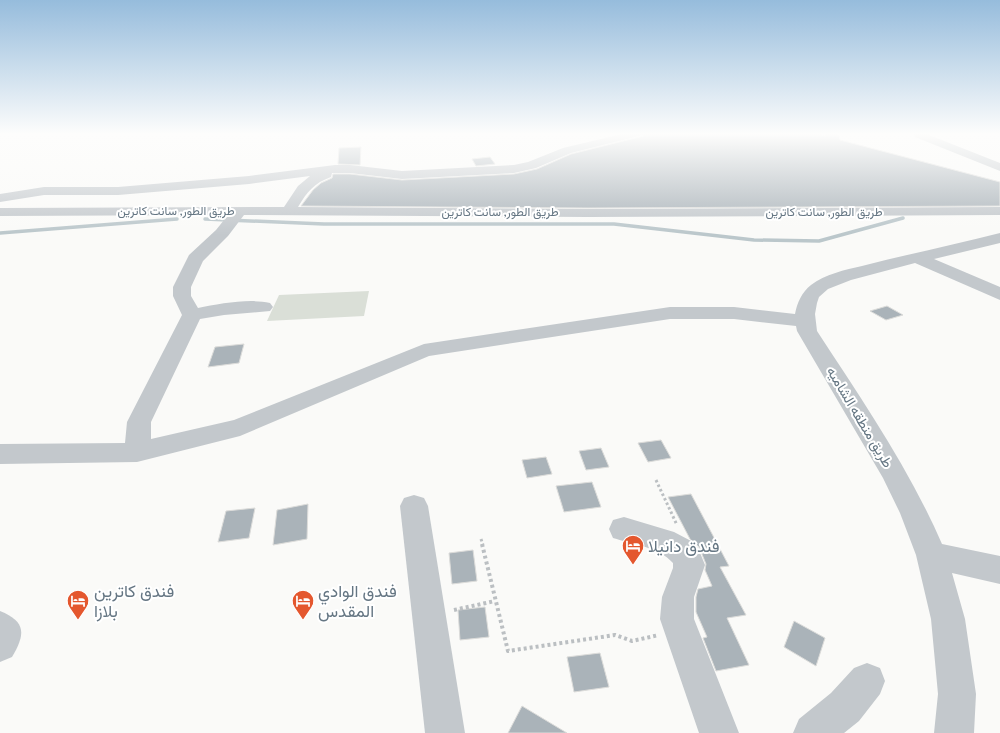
<svg xmlns="http://www.w3.org/2000/svg" width="1000" height="733" font-family="Overpass,Vazirmatn,sans-serif">
  <style>
    .green { fill: #dadfd7 }
    .lines { fill: none; stroke-linecap: round; stroke-linejoin: round }
    .stream { stroke: #bbc7cb; stroke-width: 3.5 }
    .building { fill: #aab3b9; stroke: #dcdcda }
    .path-far1 { stroke: #bbbfc2; stroke-width: 3; stroke-dasharray: 2.5 2.5; stroke-linecap: butt }
    .path { stroke: #bbbfc2; stroke-width: 4; stroke-dasharray: 3 3; stroke-linecap: butt }
    .minor { fill: #c3c8cc; fill-rule: evenodd }
    .labels { text-anchor: middle; stroke-width: 4; stroke-linejoin: round; paint-order: stroke }
    .far-street-label { font-size: 12px; fill: #657683; stroke: #fff }
    .street-label { font-size: 14px; fill: #657683; stroke: #fff }
    .near-poi-label { font-size: 17px; fill: #657683; stroke: #fff; text-anchor: start }
  </style>
  <rect width="100%" height="100%" fill="#fafaf8"/>
  <path class="green" d="M 369,291 L 364,316 L 267,321 L 279,295 Z"/>
  <g class="lines">
    <g class="stream">
      <path d="M 205,219 L 324,224 L 614,224 L 754,240 L 819,241 L 903,218"/>
      <path d="M 0,233 L 177,219"/>
    </g>
  </g>
  <g class="building">
    <path d="M 645,133 L 812,133 L 826,136 L 826,133 L 839,135 L 840,140 L 1000,182 L 1000,206 L 588,208 L 301,206 L 313,190 L 321,183 L 332,178 L 333,174 L 350,174 L 402,180 L 514,174 L 537,169 L 571,154 L 643,136 Z"/>
    <path d="M 361,147 L 360,165 L 338,164 L 339,148 Z"/>
    <path d="M 490,157 L 495,164 L 476,166 L 472,159 Z"/>
    <path d="M 887,306 L 903,315 L 886,320 L 870,311 Z"/>
    <path d="M 244,344 L 239,363 L 208,367 L 215,347 Z"/>
    <path d="M 661,440 L 671,458 L 648,462 L 638,443 Z"/>
    <path d="M 601,448 L 609,467 L 586,470 L 579,451 Z"/>
    <path d="M 546,457 L 552,474 L 527,478 L 522,460 Z"/>
    <path d="M 592,482 L 601,507 L 564,512 L 556,486 Z"/>
    <path d="M 691,494 L 729,566 L 720,567 L 746,615 L 727,618 L 749,665 L 716,671 L 703,638 L 707,637 L 696,612 L 696,597 L 698,589 L 712,586 L 705,570 L 706,564 L 699,547 L 690,539 L 668,497 Z"/>
    <path d="M 308,504 L 307,539 L 273,545 L 277,510 Z"/>
    <path d="M 255,508 L 249,538 L 218,542 L 226,511 Z"/>
    <path d="M 473,550 L 477,581 L 452,584 L 449,553 Z"/>
    <path d="M 485,607 L 489,637 L 460,640 L 458,610 Z"/>
    <path d="M 794,621 L 825,638 L 816,666 L 784,647 Z"/>
    <path d="M 600,653 L 609,687 L 574,692 L 567,657 Z"/>
    <path d="M 522,706 L 567,733 L 508,733 Z"/>
  </g>
  <g class="lines">
    <g class="path-far1">
      <path d="M 656,480 L 677,525"/>
      <path d="M 481,539 L 483,545"/>
    </g>
    <g class="path">
      <path d="M 482,544 L 508,651 L 615,635 L 632,641 L 659,635"/>
      <path d="M 454,610 L 495,601"/>
    </g>
    <g class="minor">
      <path d="M 626,133 L 644,133 L 643,135 L 571,153 L 536,168 L 514,173 L 402,179 L 350,173 L 332,173 L 331,177 C 314,183 307,192 298,207 L 588,209 L 1000,207 L 1000,215 L 588,217 L 244,215 L 228,236 L 203,261 L 191,287 L 191,296 L 198,308 C 219,304 249,298 270,303 L 273,307 L 270,311 L 224,315 L 200,319 L 151,422 L 151,439 L 234,420 L 424,344 L 670,307 L 734,307 L 795,314 C 797,303 802,292 811,285 C 825,274 845,270 862,266 C 908,254 954,245 1000,233 L 1000,243 L 934,259 L 1000,287 L 1000,300 L 915,263 L 851,280 L 828,289 L 819,297 L 817,303 L 815,314 L 817,331 C 862,400 909,468 942,544 L 1000,556 L 1000,584 L 952,573 L 965,619 L 976,694 L 974,733 L 934,733 L 938,694 L 931,619 L 916,555 L 900,513 L 883,478 L 797,331 L 796,326 L 734,319 L 670,319 L 429,356 L 240,436 L 137,462 L 0,464 L 0,444 L 125,443 L 127,422 L 182,315 L 173,296 L 173,287 L 189,255 L 216,230 L 228,215 L 0,216 L 0,208 L 284,207 L 298,186 L 310,176 L 249,184 L 118,195 L 44,195 L 0,202 L 0,194 L 44,187 L 118,187 L 249,176 L 335,165 L 350,165 L 402,171 L 514,165 L 528,162 L 563,148 Z"/>
      <path d="M 915,133 L 930,133 L 929,135 L 1000,163 L 1000,171 L 915,137 L 914,135 Z"/>
      <path d="M 414,495 L 424,498 L 428,506 L 465,733 L 425,733 L 400,506 L 404,498 Z"/>
      <path d="M 624,517 L 674,532 L 693,542 L 698,548 L 705,565 L 694,597 L 694,619 L 739,733 L 699,733 L 660,619 L 662,597 L 673,568 L 673,563 C 659,547 632,544 613,538 L 609,529 L 613,520 Z"/>
      <path d="M 0,611 C 27,622 25,635 12,657 L 0,662 Z"/>
      <path d="M 867,663 L 880,668 L 885,681 L 880,694 L 859,721 L 844,733 L 793,733 L 799,719 L 831,693 L 854,668 Z"/>
    </g>
  </g>
  <linearGradient id="sky" x2="0" y2="1"><stop stop-color="#96bcdc"/><stop offset="0.57" stop-color="#fdfdfc"/><stop offset="1" stop-color="#fdfdfc" stop-opacity="0"/></linearGradient>
  <rect width="1000" height="235" fill="url(#sky)"/>
  <defs>
    <g id="hotel-pin" transform="scale(1.15)"><path d="M0 17L-7.5 6A9.5 9.5 0 1 1 7.5 6Z" fill="#e4572e" stroke="#fff"/><path d="M-6-4.5h1.5V1H6V5H4.5V3h-9V5H-6ZM-4 0a1.8 1.8 0 1 1 3.6 0ZM.5 0V-2.5h3Q6-2.5 6 0Z" fill="#fff"/></g>
  </defs>
  <g fill-rule="evenodd">
    <use href="#hotel-pin" x="633" y="546"/>
    <use href="#hotel-pin" x="78" y="601"/>
    <use href="#hotel-pin" x="303" y="601"/>
  </g>
  <g class="labels">
    <g class="far-street-label">
      <text x="176" y="215">طريق الطور, سانت كاترين</text>
      <text x="500" y="216">طريق الطور, سانت كاترين</text>
      <text x="824" y="216">طريق الطور, سانت كاترين</text>
    </g>
    <g class="street-label">
      <text transform="translate(860 417) rotate(59)" y="5">طريق منطقه الشاميه</text>
    </g>
    <g class="near-poi-label">
      <text x="648" y="552">فندق دانيلا</text>
      <text x="94" y="597">فندق كاترين<tspan x="94" dy="20">بلازا</tspan></text>
      <text x="318" y="597">فندق الوادي<tspan x="318" dy="20">المقدس</tspan></text>
    </g>
  </g>
</svg>
